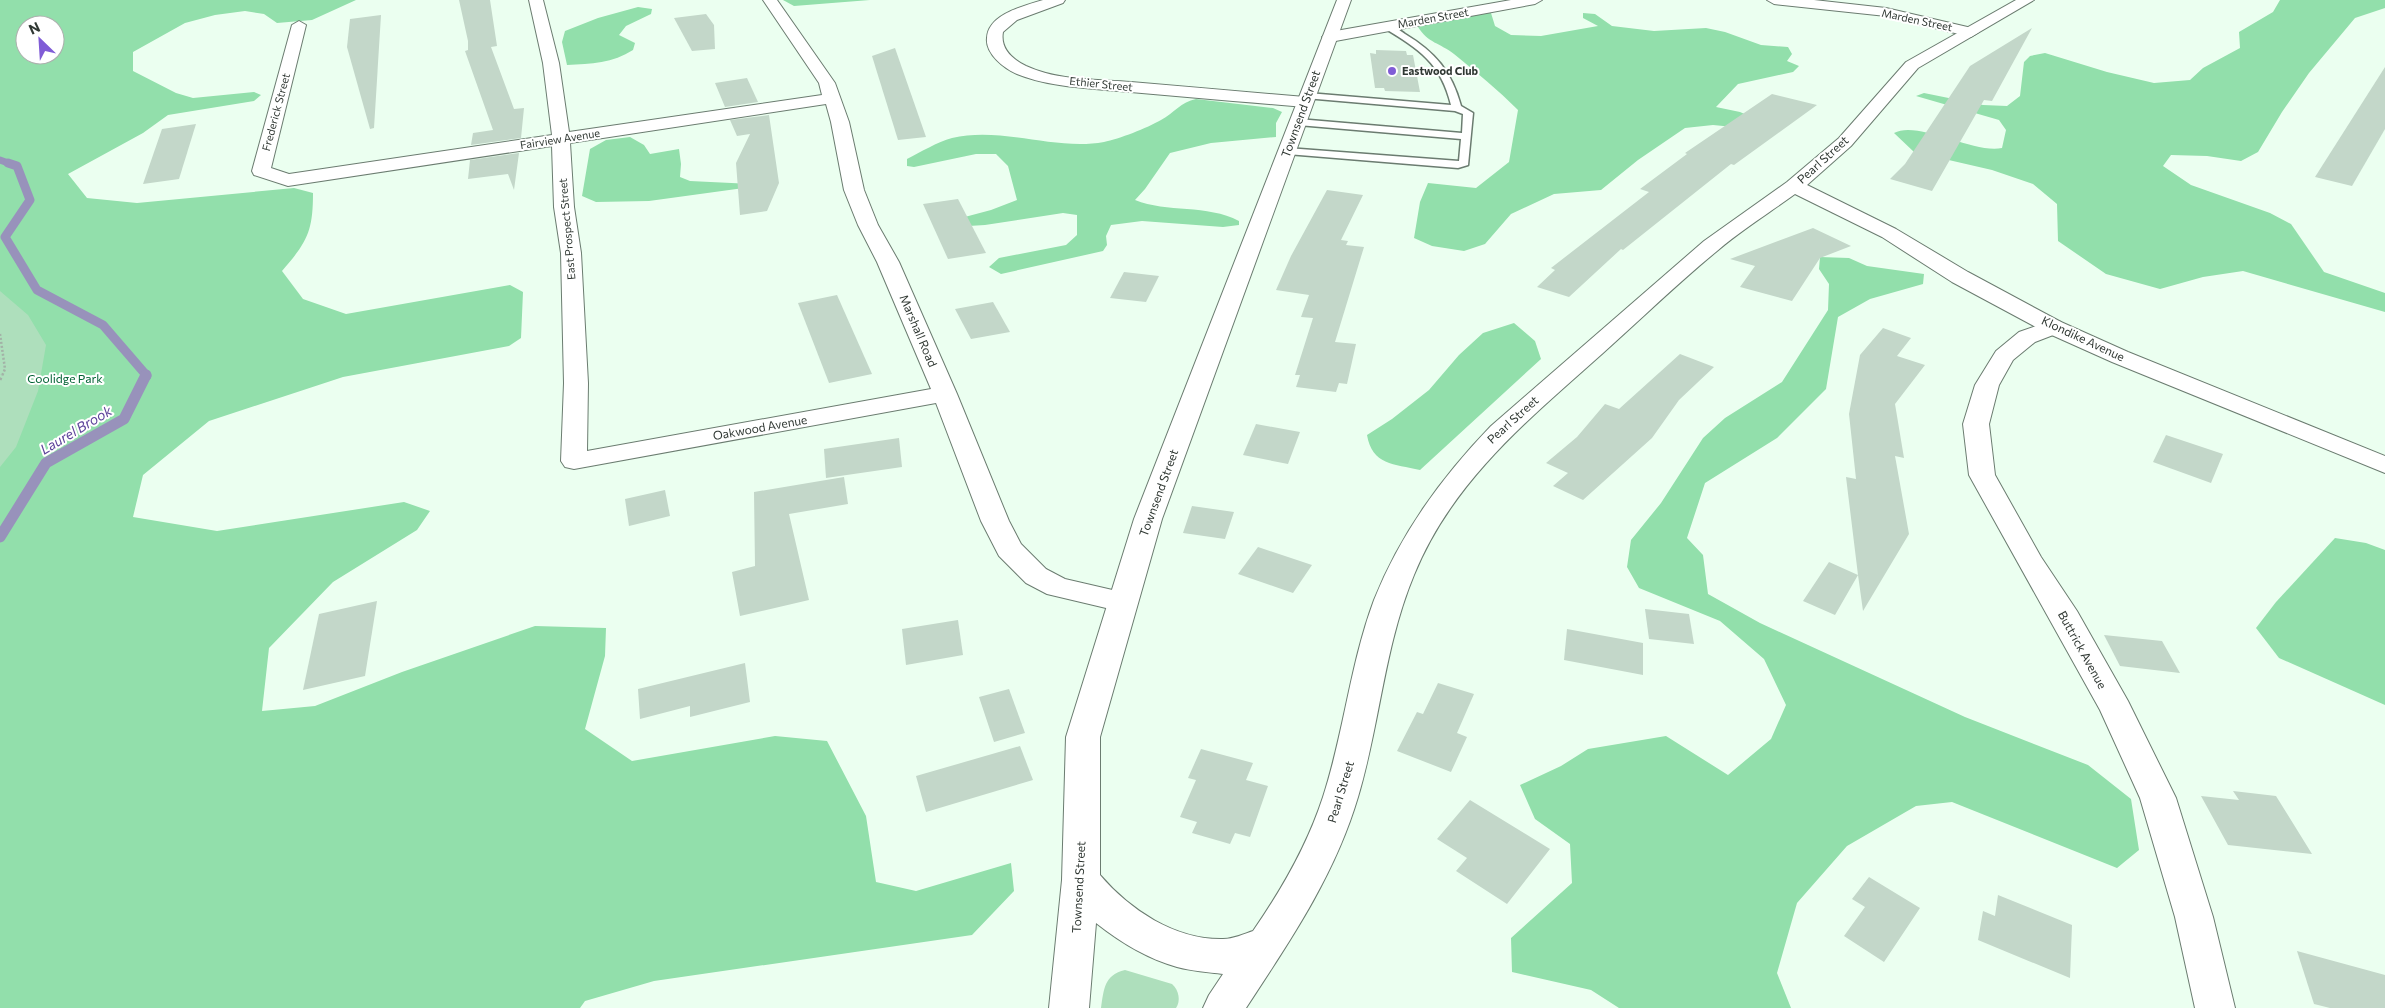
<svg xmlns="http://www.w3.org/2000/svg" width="2385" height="1008" font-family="Commissioner,sans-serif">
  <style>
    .green { fill: #aedfbc }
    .forest { fill: #92dfab; fill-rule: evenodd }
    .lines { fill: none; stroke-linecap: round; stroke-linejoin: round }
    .stream-far2 { stroke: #9892bb; stroke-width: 7 }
    .stream-far1 { stroke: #9892bb; stroke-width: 9 }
    .stream { stroke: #9892bb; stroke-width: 11 }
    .building { fill: #c3d7c9 }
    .service-casing { stroke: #6b7c70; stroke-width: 3 }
    .minor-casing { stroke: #6b7c70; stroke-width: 2 }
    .tertiary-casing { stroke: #6b7c70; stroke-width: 2 }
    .path-far1 { stroke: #a3b2a7; stroke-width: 2.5; stroke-dasharray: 2 2; stroke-linecap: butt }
    .path { stroke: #a3b2a7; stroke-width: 3; stroke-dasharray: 2.5 2.5; stroke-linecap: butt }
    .service { fill: #fff; fill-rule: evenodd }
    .minor { fill: #fff; fill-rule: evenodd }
    .tertiary { fill: #fff; fill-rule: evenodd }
    .poi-dot { fill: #805cd6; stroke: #fff; stroke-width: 2 }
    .labels { text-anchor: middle; stroke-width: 4; stroke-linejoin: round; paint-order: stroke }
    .far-street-label { font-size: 11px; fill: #303833; stroke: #fff }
    .far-poi-label { font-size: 11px; font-weight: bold; fill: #303833; stroke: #fff; text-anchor: start }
    .street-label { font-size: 12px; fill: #303833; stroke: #fff }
    .park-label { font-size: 12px; fill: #026234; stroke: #fff }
    .water-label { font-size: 14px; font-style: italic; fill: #5e449b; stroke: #fff }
  </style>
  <rect width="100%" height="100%" fill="#ebfff0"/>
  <g class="green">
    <path d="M 0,160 L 103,325 L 0,537 Z"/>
    <path d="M 1125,970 L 1172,984 C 1179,990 1181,1001 1176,1008 L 1101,1008 C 1104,989 1104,975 1125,970 Z"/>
  </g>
  <g class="forest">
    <path d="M 0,0 L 356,0 L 312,20 L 277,23 L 264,14 L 245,11 L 215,15 L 185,23 L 133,52 L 133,71 L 176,93 L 193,98 L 254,92 L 261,95 L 254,101 L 168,115 L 143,133 L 68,174 L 87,198 L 137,203 L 294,188 L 313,193 C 313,232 307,242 282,271 L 303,299 L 346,314 L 510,285 L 523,292 L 521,338 L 509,346 L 343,377 L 209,421 L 143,475 L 133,517 L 217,531 L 404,502 L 430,511 L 417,530 L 333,582 L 269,648 L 262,711 L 315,706 L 402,672 L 535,626 L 606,628 L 605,656 L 585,729 L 632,761 L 775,736 L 827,741 L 866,816 L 876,882 L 916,891 L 1011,863 L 1014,891 L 972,935 L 654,981 L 585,1001 L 580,1008 L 0,1008 L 0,467 L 16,447 L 38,391 L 46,345 L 28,315 L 0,291 ZM 25,25 L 55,25 L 55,55 L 25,55 Z"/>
    <path d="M 783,0 L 870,0 L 794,6 Z"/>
    <path d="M 2280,0 L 2385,0 L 2385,8 L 2355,18 L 2309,73 L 2282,112 L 2258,152 L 2241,161 L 2207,156 L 2171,155 L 2163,166 L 2191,185 L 2270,213 L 2291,224 L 2324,272 L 2385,293 L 2385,312 L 2243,271 L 2203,277 L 2160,289 L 2106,274 L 2058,241 L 2057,204 L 2033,184 L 1992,170 L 1914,152 L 1894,133 C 1918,120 1973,154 2002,148 L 2006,130 L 1999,120 L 1916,96 L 1924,93 L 1983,105 L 2007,106 L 2020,96 L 2024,62 L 2030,56 L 2045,53 L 2107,72 L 2154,83 L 2190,80 L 2203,68 L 2240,48 L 2239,32 L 2273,12 Z"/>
    <path d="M 638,7 L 652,9 L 651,14 L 626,26 L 619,35 L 635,43 L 633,50 C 613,63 591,64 567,65 L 562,42 L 565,31 L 598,18 Z"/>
    <path d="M 1480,12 L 1491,13 L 1495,26 L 1511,35 L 1541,36 L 1598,26 L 1583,18 L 1583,13 L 1595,14 L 1612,26 L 1654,31 L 1706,28 L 1725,32 L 1761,45 L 1788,47 L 1792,54 L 1787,61 L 1799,66 L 1793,72 L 1738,84 L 1716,107 L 1740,112 L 1760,121 L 1754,129 L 1713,125 L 1685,128 L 1638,160 L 1601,190 L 1554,194 L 1511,214 L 1485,244 L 1464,251 L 1432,246 L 1414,238 L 1420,202 L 1428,183 L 1476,188 L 1509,162 L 1518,110 C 1498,90 1476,72 1454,54 C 1440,43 1428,43 1418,27 L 1429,21 Z"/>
    <path d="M 1196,99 L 1273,108 L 1282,112 L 1276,123 L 1276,137 L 1211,143 L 1170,153 L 1145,189 L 1135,200 C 1167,213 1207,204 1239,221 L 1239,225 L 1223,227 L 1142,221 L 1111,225 L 1106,236 L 1107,245 L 1103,251 L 1001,274 L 989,267 L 999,258 L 1066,245 L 1077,235 L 1077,215 L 1063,213 L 985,225 L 952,227 L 961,218 L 991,210 L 1017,200 L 1008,166 L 996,154 L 976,154 L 914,167 L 907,166 L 907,159 C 921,152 937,142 952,138 C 1002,126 1054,151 1104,142 C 1119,139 1147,128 1161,120 C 1174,113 1181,102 1196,99 Z"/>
    <path d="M 630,137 L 644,145 L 650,154 L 679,149 L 681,164 L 680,177 L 690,181 L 752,184 L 751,187 L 649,201 L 596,202 L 582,196 L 590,149 L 606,140 Z"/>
    <path d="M 1820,257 L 1849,258 L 1867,266 L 1924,274 L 1923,284 L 1870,299 L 1838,317 L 1826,389 L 1777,438 L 1705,483 L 1687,538 L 1703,555 L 1708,594 L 1760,623 L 1965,717 L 2088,765 L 2131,799 L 2139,850 L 2117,868 L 1952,802 L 1916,806 L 1847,846 L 1797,903 L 1777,973 L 1791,1008 L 1619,1008 L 1591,990 L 1512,972 L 1511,938 L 1572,883 L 1570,844 L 1535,819 L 1520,785 L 1561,766 L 1588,749 L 1666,736 L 1728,775 L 1771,739 L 1786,705 L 1764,659 L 1720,621 L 1639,588 L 1627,567 L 1631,540 L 1661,503 L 1703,438 L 1725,418 L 1782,382 L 1828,310 L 1829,284 L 1819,269 Z"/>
    <path d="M 1514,323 L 1535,341 L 1541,359 L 1420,470 C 1394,464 1372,465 1367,435 L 1392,419 L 1429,390 L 1459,355 L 1483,333 Z"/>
    <path d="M 2335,538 L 2366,543 L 2385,550 L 2385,705 L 2279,658 L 2256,628 L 2276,602 Z"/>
  </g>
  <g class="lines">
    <path class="stream-far2" d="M 0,160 L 11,164"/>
    <path class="stream-far1" d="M 8,163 L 17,166 L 30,200 L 5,237 L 37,290 L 103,325 L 147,376"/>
    <path class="stream" d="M 0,537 L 46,463 L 124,419 L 146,375"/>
  </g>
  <g class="building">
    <path d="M 459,0 L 490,0 L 497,46 L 491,47 L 514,109 L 524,108 L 521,138 L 471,145 L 473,133 L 493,130 L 465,51 L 468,50 L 468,41 Z"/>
    <path d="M 706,14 L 714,25 L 715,49 L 692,51 L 674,18 Z"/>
    <path d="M 381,15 L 374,128 L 370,129 L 347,47 L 350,19 Z"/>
    <path d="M 2032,28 L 1992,101 L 1984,100 L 1932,191 L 1890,179 L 1905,164 L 1970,66 Z"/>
    <path d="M 895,48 L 926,137 L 898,140 L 872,56 Z"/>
    <path d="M 1376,50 L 1406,51 L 1407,55 L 1413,55 L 1420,92 L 1385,91 L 1384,88 L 1375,88 L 1370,53 L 1376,54 Z"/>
    <path d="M 2385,67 L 2385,129 L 2352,186 L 2315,177 Z"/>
    <path d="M 747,78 L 758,102 L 725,107 L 715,83 Z"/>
    <path d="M 1772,94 L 1817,105 L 1734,165 L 1731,164 L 1623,250 L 1621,249 L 1569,297 L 1537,287 L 1555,270 L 1551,268 L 1649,192 L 1640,189 L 1687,154 L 1685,153 Z"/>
    <path d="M 769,115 L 779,183 L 767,211 L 740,215 L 736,163 L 750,134 L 737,136 L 730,120 Z"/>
    <path d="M 196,124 L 179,179 L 143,184 L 162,129 Z"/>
    <path d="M 519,153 L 514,190 L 508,174 L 468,179 L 470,160 Z"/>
    <path d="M 1327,190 L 1363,195 L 1341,240 L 1348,241 L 1346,245 L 1364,247 L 1335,342 L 1356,344 L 1347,384 L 1339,383 L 1336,392 L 1296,387 L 1300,375 L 1295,375 L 1313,318 L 1301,317 L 1309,295 L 1276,290 L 1291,256 Z"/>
    <path d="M 958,199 L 986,253 L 948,259 L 923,204 Z"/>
    <path d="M 1813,228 L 1851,246 L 1820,258 L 1792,301 L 1740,287 L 1755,266 L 1730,259 Z"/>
    <path d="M 1124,272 L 1159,276 L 1146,302 L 1110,298 Z"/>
    <path d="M 837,295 L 872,374 L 829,383 L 798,303 Z"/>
    <path d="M 993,302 L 1010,332 L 971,339 L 955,309 Z"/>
    <path d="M 1883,328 L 1911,338 L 1897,356 L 1925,365 L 1895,404 L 1904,458 L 1895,456 L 1909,534 L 1863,611 L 1858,575 L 1835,615 L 1803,601 L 1829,562 L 1858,575 L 1846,477 L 1856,479 L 1849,414 L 1860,355 Z"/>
    <path d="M 1680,354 L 1714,367 L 1679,400 L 1652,438 L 1583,500 L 1553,486 L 1568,473 L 1546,463 L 1577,437 L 1605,404 L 1619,409 Z"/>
    <path d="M 1256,424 L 1300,432 L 1288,464 L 1243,455 Z"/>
    <path d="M 2166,435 L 2223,454 L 2211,483 L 2153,462 Z"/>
    <path d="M 899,438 L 902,467 L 826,478 L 824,449 Z"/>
    <path d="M 844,477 L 848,504 L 789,514 L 809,600 L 740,616 L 732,572 L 755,566 L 754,492 Z"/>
    <path d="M 665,490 L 670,516 L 629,526 L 625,499 Z"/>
    <path d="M 1192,506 L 1234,512 L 1225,539 L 1183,533 Z"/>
    <path d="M 1258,547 L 1312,565 L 1293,593 L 1238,574 Z"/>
    <path d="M 377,601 L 365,676 L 303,690 L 319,614 Z"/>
    <path d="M 1645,609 L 1689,614 L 1694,644 L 1649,639 Z"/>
    <path d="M 958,620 L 963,655 L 906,665 L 902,629 Z"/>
    <path d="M 1567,629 L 1643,643 L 1643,675 L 1564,660 Z"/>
    <path d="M 2104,635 L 2162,641 L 2180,673 L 2120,666 Z"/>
    <path d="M 745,663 L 750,702 L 690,717 L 690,706 L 640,719 L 638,689 Z"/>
    <path d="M 1438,683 L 1474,694 L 1457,733 L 1467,737 L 1451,772 L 1397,751 L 1417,712 L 1423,714 Z"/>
    <path d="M 1009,689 L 1025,733 L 994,742 L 979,697 Z"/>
    <path d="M 1020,746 L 1033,780 L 926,812 L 916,776 Z"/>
    <path d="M 1201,749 L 1253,763 L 1246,780 L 1268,786 L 1250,837 L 1235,833 L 1230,844 L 1192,833 L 1197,822 L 1180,817 L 1196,780 L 1188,778 Z"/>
    <path d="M 2233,791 L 2276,796 L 2312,854 L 2228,845 L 2201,796 L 2239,800 Z"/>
    <path d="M 1470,800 L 1550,849 L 1507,904 L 1456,871 L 1467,858 L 1437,839 Z"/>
    <path d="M 1869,877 L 1920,908 L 1884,962 L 1844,936 L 1865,907 L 1852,899 Z"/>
    <path d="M 1998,895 L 2072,925 L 2070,978 L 1978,940 L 1983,911 L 1995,916 Z"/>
    <path d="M 2297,951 L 2385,975 L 2385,1008 L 2330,1008 L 2314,1004 Z"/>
  </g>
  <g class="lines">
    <g class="service-casing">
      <path id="service" d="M 1384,24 C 1392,23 1399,30 1405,34 C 1435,52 1452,72 1461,106 L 1473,113 L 1468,165 L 1458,168 L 1287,154 L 1282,151 L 1287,148 L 1459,161 L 1461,139 L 1298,125 L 1293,122 L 1298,119 L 1462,133 L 1463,114 L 1455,111 L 1305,98 L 1305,94 L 1308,93 L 1451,105 C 1441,63 1419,49 1384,28 Z"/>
    </g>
    <g class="minor-casing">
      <g id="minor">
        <path d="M 529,0 L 543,0 L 559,63 L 569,132 L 822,95 L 819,83 L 763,0 L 777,0 L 835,83 L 849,122 L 864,190 L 878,225 L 899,262 L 957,394 L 1009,521 L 1021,544 L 1046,569 L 1065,579 L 1134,595 L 1138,602 L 1134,609 L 1123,612 L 1047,594 L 1026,583 L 999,556 L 981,521 L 936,403 L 574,469 L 565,467 L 561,461 L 564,383 L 561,253 L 554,207 L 552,146 L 288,186 L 254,175 L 252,171 L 292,25 L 299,21 L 306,25 L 271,168 L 289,174 L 552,135 L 543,63 ZM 826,104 L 831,122 L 844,190 L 858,225 L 877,262 L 931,389 L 587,451 L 588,383 L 581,253 L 574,207 L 570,143 Z"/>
        <path d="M 1043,0 L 1065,0 L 1063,3 L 1017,20 L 1003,32 C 1000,49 1012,59 1026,66 C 1058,81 1097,79 1131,82 C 1189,87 1247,92 1305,97 L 1311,98 L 1313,102 L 1311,106 L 1305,107 C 1281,105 1257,103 1233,101 C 1195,98 1157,94 1119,91 C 1086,88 1049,87 1017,74 C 1005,69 985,54 987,38 C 988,14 1024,6 1043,0 Z"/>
        <path d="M 1511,0 L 1542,0 L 1535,4 L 1330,42 L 1322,37 L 1330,32 Z"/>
        <path d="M 1767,0 L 1814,0 L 1886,8 L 1976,29 L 1979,32 L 1971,37 L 1886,16 L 1774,4 Z"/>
        <path d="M 2053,320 L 2061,322 L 2064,327 L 2061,332 L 2035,342 L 2013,360 L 1999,385 L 1989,424 L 1995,475 L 2041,557 L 2077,611 L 2128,701 L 2176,798 L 2213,917 L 2235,1008 L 2195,1008 L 2175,917 L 2140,798 L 2100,710 L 1969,475 L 1963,424 L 1975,385 L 1996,351 L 2019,332 Z"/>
      </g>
    </g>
    <g class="tertiary-casing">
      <path id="tertiary" d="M 1337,0 L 1351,0 L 1162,519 L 1100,737 L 1100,875 C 1130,910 1175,940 1223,939 C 1233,939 1244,934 1253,931 C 1282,889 1307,846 1323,797 C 1344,733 1350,664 1374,600 C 1401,533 1441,478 1491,426 L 1704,241 L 1787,182 L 1839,138 L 1906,62 L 2016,0 L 2034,0 L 1918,68 L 1851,146 L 1807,185 L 1896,229 L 1968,272 L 2061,322 L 2128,352 L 2385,456 L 2385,473 L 2112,362 L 2045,332 L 1952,282 L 1882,237 L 1795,194 C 1769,213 1741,230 1717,251 C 1678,283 1641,319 1603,353 C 1529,419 1452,481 1414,575 C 1384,647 1380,724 1358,797 C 1335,875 1290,941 1246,1008 L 1203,1008 L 1209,995 L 1223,974 C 1208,972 1191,971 1177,967 C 1148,959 1120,942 1096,923 L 1089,1008 L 1049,1008 L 1062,880 L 1066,737 L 1134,519 Z"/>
    </g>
    <path class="path-far1" d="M 0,334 L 5,369 L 2,376"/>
    <path class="path" d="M 0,380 L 2,375"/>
    <use href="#service" class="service"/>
    <use href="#minor" class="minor"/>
    <use href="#tertiary" class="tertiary"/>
  </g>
  <circle class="poi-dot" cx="1392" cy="71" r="5"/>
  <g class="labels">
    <g class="far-street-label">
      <text transform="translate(1433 18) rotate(-10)" y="4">Marden Street</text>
      <text transform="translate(1917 20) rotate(12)" y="4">Marden Street</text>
      <text transform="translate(1101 84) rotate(6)" y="4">Ethier Street</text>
      <text transform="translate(276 112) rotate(-75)" y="4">Frederick Street</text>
      <text transform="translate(560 139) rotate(-9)" y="4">Fairview Avenue</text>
      <text transform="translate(567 229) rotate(-95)" y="4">East Prospect Street</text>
    </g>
    <g class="far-poi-label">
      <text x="1402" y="75">Eastwood Club</text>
    </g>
    <g class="street-label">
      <text transform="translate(1301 114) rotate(-70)" y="4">Townsend Street</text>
      <text transform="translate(1823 160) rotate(-42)" y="4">Pearl Street</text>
      <text transform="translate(918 331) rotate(67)" y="4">Marshall Road</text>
      <text transform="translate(2083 339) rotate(25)" y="4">Klondike Avenue</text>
      <text transform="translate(1513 420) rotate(-42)" y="4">Pearl Street</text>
      <text transform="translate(760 428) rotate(-10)" y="4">Oakwood Avenue</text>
      <text transform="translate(1159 493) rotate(-70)" y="4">Townsend Street</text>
      <text transform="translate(2082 650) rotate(61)" y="4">Buttrick Avenue</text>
      <text transform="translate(1341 792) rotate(-73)" y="4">Pearl Street</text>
      <text transform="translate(1079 887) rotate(-87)" y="4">Townsend Street</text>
    </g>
    <g class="park-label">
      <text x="65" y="383">Coolidge Park</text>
    </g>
    <g class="water-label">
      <text transform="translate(76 430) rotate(-31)" y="5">Laurel Brook</text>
    </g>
  </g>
  <g transform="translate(40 40) rotate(335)"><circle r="24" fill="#ffffff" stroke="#acafad"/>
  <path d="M0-4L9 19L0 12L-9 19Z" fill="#805cd6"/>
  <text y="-8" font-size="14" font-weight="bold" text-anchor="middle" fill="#303833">N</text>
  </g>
</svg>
